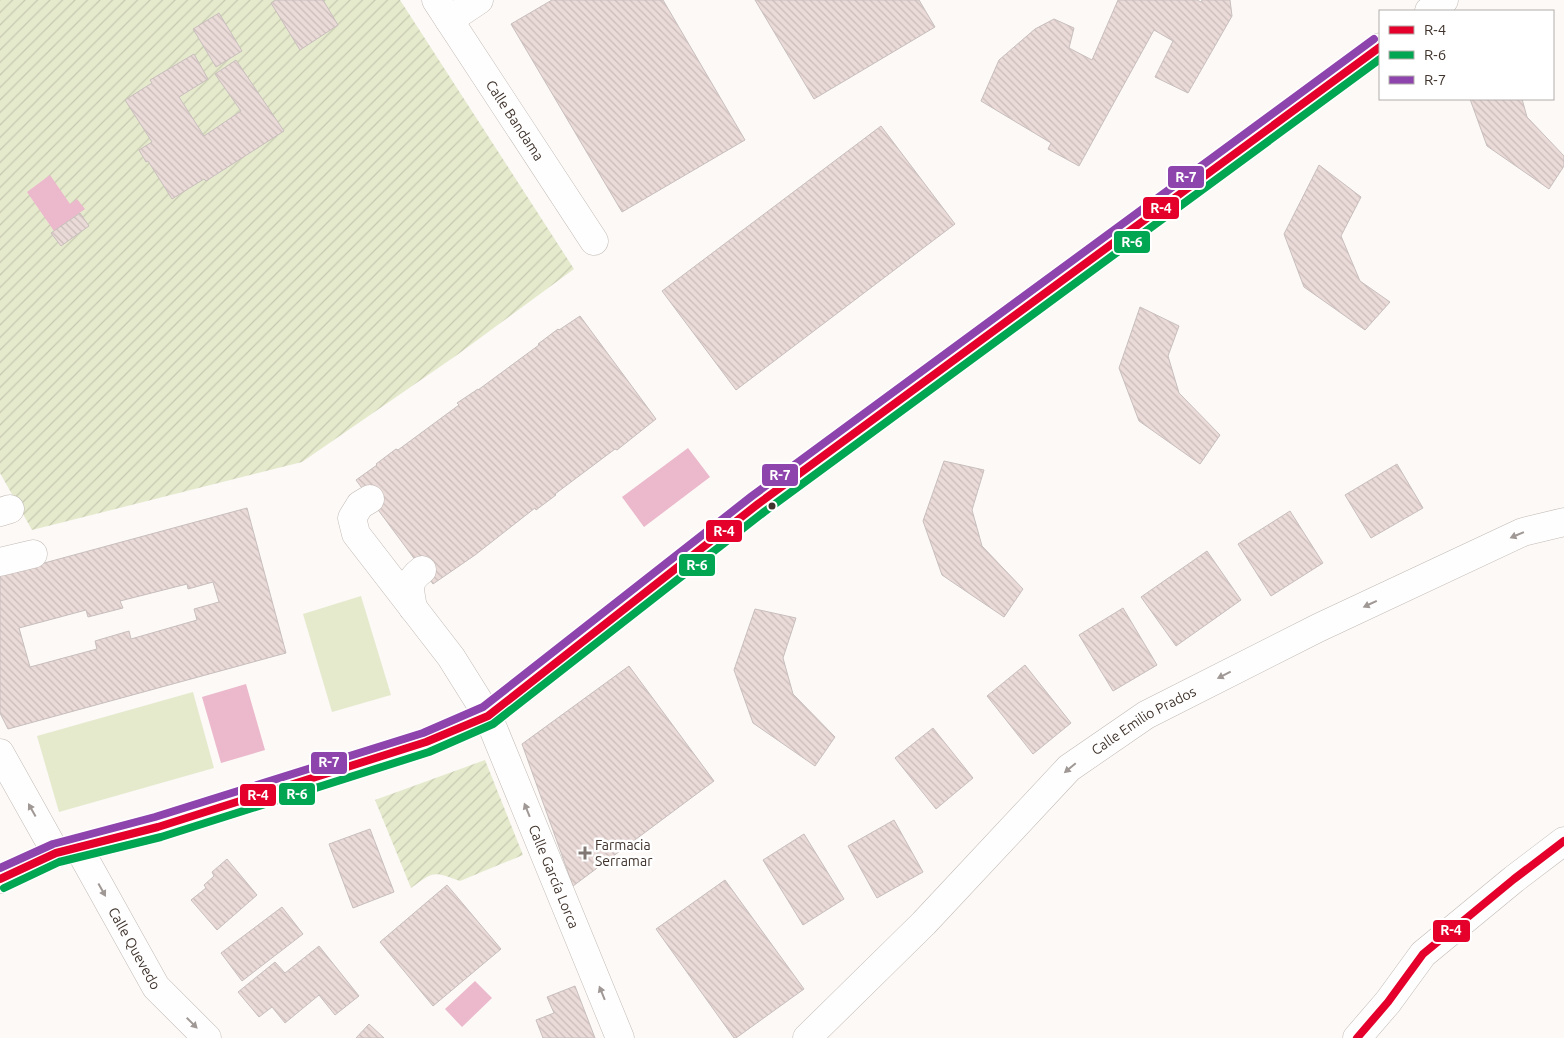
<svg xmlns="http://www.w3.org/2000/svg" width="1564" height="1038" font-family="Ubuntu,sans-serif">
  <style>
    .garden { fill: url(#garden-furrows) }
    .pitch { fill: #e6eacd }
    .water { fill: #ebb8cc }
    .building { fill: url(#building-back-hatch); stroke: #c8bfbd; fill-rule: evenodd }
    .lines { fill: none; stroke-linecap: round; stroke-linejoin: round }
    .minor-casing { stroke: #c1bab5; stroke-width: 29 }
    .minor { stroke: #fffefe; stroke-width: 28 }
    .bus-1-casing { stroke: #fff; stroke-width: 11 }
    .bus-2-casing { stroke: #fff; stroke-width: 11 }
    .bus-3-casing { stroke: #fff; stroke-width: 11 }
    .bus-1 { stroke: #e4002b; stroke-width: 8 }
    .bus-2 { stroke: #00a651; stroke-width: 8 }
    .bus-3 { stroke: #8e44ad; stroke-width: 8 }
    .oneway { fill: #9f9895 }
    .bus-dot { fill: #3f332c; stroke: #fff; stroke-width: 2 }
    .poi-dot { fill: #817873; stroke: #fff; stroke-width: 2 }
    .labels { text-anchor: middle; stroke-width: 5; stroke-linejoin: round; paint-order: stroke }
    .street-label { font-size: 14px; fill: #3f332c; stroke: #fff }
    .poi-label { font-size: 14px; fill: #3f332c; stroke: #fff; text-anchor: start }
    .line-badge { stroke: #fff; stroke-width: 2 }
    .badge-label { font-size: 14px; text-anchor: middle; font-weight: bold; fill: #fff }
  </style>
  <defs>
    <pattern id="garden-furrows" width="10" height="10" patternUnits="userSpaceOnUse" patternTransform="scale(1.25)"><rect width="10" height="10" fill="#e6eacd"/><path d="M-1 1l2-2M0 10L10 0M9 11l2-2" fill="none" stroke="#c6c9b0"/></pattern>
    <pattern id="building-back-hatch" width="6" height="6" patternUnits="userSpaceOnUse" patternTransform="scale(1.25)"><rect width="6" height="6" fill="#eadad8"/><path d="M-1 5l2 2M0 0l6 6M5-1l2 2" fill="none" stroke="#cabcba"/></pattern>
  </defs>
  <rect width="100%" height="100%" fill="#fcf9f6"/>
  <g class="garden">
    <path d="M 0,0 L 400,0 L 574,269 L 457,355 L 302,462 L 32,530 L 0,473 Z"/>
    <path d="M 485,760 L 523,855 L 460,881 C 433,871 434,871 411,888 L 375,800 Z"/>
  </g>
  <g class="pitch">
    <path d="M 361,596 L 391,695 L 332,712 L 303,614 Z"/>
    <path d="M 193,692 L 214,768 L 59,812 L 37,736 Z"/>
  </g>
  <g class="water">
    <path d="M 50,175 L 70,204 L 77,199 L 85,209 L 54,231 L 27,192 Z"/>
    <path d="M 688,448 L 710,477 L 644,527 L 622,497 Z"/>
    <path d="M 246,684 L 265,750 L 221,763 L 202,697 Z"/>
    <path d="M 475,981 L 492,998 L 462,1027 L 445,1009 Z"/>
  </g>
  <g class="building">
    <path d="M 276,0 L 323,0 L 338,25 L 300,50 L 271,3 Z"/>
    <path d="M 552,0 L 663,0 L 745,140 L 622,212 L 511,24 Z"/>
    <path d="M 755,0 L 919,0 L 935,27 L 814,99 Z"/>
    <path d="M 1118,0 L 1197,0 L 1201,2 L 1202,0 L 1230,0 L 1232,16 L 1188,93 L 1155,77 L 1173,41 L 1154,30 L 1079,166 L 1048,149 L 1051,143 L 981,101 L 999,60 L 1035,29 L 1054,19 L 1074,28 L 1069,48 L 1092,60 Z"/>
    <path d="M 219,13 L 242,51 L 216,67 L 193,29 Z"/>
    <path d="M 194,54 L 208,79 L 179,97 L 204,136 L 241,111 L 215,74 L 236,60 L 284,131 L 206,181 L 204,179 L 172,199 L 148,161 L 146,162 L 139,150 L 152,142 L 125,100 L 152,83 L 150,80 Z"/>
    <path d="M 1470,99 L 1522,99 L 1527,117 L 1564,156 L 1564,166 L 1549,189 L 1487,146 Z"/>
    <path d="M 881,126 L 955,224 L 736,390 L 662,291 Z"/>
    <path d="M 1319,165 L 1361,197 L 1341,236 L 1360,281 L 1390,302 L 1365,330 L 1304,287 L 1284,234 Z"/>
    <path d="M 80,213 L 89,226 L 61,246 L 51,233 Z"/>
    <path d="M 1140,307 L 1179,326 L 1168,356 L 1179,393 L 1220,435 L 1200,464 L 1139,421 L 1119,368 Z"/>
    <path d="M 580,316 L 656,419 L 617,450 L 615,449 L 555,494 L 556,495 L 536,510 L 535,508 L 475,555 L 433,584 L 356,480 L 377,465 L 376,464 L 396,449 L 398,450 L 459,405 L 457,403 L 478,389 L 478,390 L 539,345 L 538,344 L 558,329 L 559,330 Z"/>
    <path d="M 944,461 L 984,470 L 972,510 L 982,546 L 1023,589 L 1004,617 L 942,575 L 923,521 Z"/>
    <path d="M 1397,464 L 1423,508 L 1371,538 L 1345,495 Z"/>
    <path d="M 247,508 L 286,653 L 8,729 L 0,713 L 0,575 ZM 213,582 L 219,602 L 194,609 L 197,620 L 131,639 L 129,631 L 95,641 L 97,649 L 30,667 L 19,628 L 86,610 L 88,617 L 123,608 L 120,601 L 187,584 L 188,589 Z"/>
    <path d="M 1290,511 L 1323,563 L 1271,596 L 1238,544 Z"/>
    <path d="M 1207,551 L 1241,600 L 1176,646 L 1141,597 Z"/>
    <path d="M 1123,608 L 1157,665 L 1113,691 L 1079,635 Z"/>
    <path d="M 755,609 L 796,618 L 783,658 L 793,694 L 835,737 L 815,766 L 753,723 L 734,670 Z"/>
    <path d="M 1025,665 L 1071,723 L 1033,754 L 987,696 Z"/>
    <path d="M 629,666 L 714,781 L 573,886 L 522,744 Z"/>
    <path d="M 933,728 L 973,778 L 936,809 L 895,758 Z"/>
    <path d="M 894,820 L 923,872 L 877,898 L 848,846 Z"/>
    <path d="M 370,829 L 394,892 L 353,908 L 329,844 Z"/>
    <path d="M 804,834 L 844,899 L 803,925 L 763,860 Z"/>
    <path d="M 227,859 L 257,895 L 217,930 L 191,900 L 206,888 L 204,885 L 214,876 L 212,872 Z"/>
    <path d="M 725,880 L 804,989 L 736,1038 L 734,1038 L 656,929 Z"/>
    <path d="M 447,885 L 501,949 L 433,1006 L 380,942 Z"/>
    <path d="M 282,907 L 303,934 L 242,981 L 221,953 Z"/>
    <path d="M 319,946 L 359,996 L 335,1015 L 319,995 L 285,1023 L 272,1007 L 259,1017 L 238,992 L 275,962 L 285,973 Z"/>
    <path d="M 575,986 L 595,1038 L 543,1038 L 536,1020 L 554,1013 L 547,997 Z"/>
    <path d="M 369,1024 L 384,1038 L 356,1038 Z"/>
  </g>
  <g class="lines">
    <g class="minor-casing">
      <g id="minor">
        <path id="s1" d="M 436,0 L 594,241"/>
        <path d="M 1429,11 L 1444,0"/>
        <path d="M 449,20 L 479,0"/>
        <path id="s2" d="M 370,499 L 360,505 L 352,518 L 356,534 L 451,657 L 488,716 L 620,1038"/>
        <path d="M 0,512 L 10,509"/>
        <path d="M 0,562 L 33,554"/>
        <path d="M 413,608 C 410,590 406,582 422,570"/>
        <path d="M 0,753 L 56,853"/>
        <path id="s3" d="M 78,847 L 156,987 L 207,1038"/>
        <path d="M 0,879 L 56,853 L 158,827 L 426,742 L 488,716 L 758,504 L 1380,47"/>
        <path id="s4" d="M 807,1038 L 924,923 L 1069,768 L 1146,715 L 1318,628 L 1523,532 L 1564,522"/>
        <path d="M 1357,1038 L 1388,1002 L 1423,954 L 1514,879 L 1564,841"/>
      </g>
    </g>
    <use href="#minor" class="minor"/>
    <g class="bus-1-casing">
      <g id="bus-1">
        <path d="M 0,879 L 56,853 L 158,827 L 426,742 L 488,716 L 758,504 L 1380,47"/>
        <path d="M 1357,1038 L 1388,1002 L 1423,954 L 1514,879 L 1564,841"/>
      </g>
    </g>
    <g class="bus-2-casing">
      <path id="bus-2" d="M 4,888 L 59,862 L 161,837 L 429,752 L 493,724 L 764,512 L 1380,59"/>
    </g>
    <g class="bus-3-casing">
      <path id="bus-3" d="M 0,868 L 53,844 L 155,817 L 423,733 L 483,707 L 752,496 L 1374,39"/>
    </g>
    <use href="#bus-1" class="bus-1"/>
    <use href="#bus-2" class="bus-2"/>
    <use href="#bus-3" class="bus-3"/>
  </g>
  <defs><path id="oneway-solid" d="M-6-.8H1V-3.2L6.5 0L1 3.2V.8H-6Z" transform="scale(1.25)"/></defs>
  <g class="oneway">
    <use href="#oneway-solid" transform="translate(1517 535) rotate(157)"/>
    <use href="#oneway-solid" transform="translate(1370 604) rotate(155)"/>
    <use href="#oneway-solid" transform="translate(1224 675) rotate(153)"/>
    <use href="#oneway-solid" transform="translate(1070 768) rotate(140)"/>
    <use href="#oneway-solid" transform="translate(32 810) rotate(-119)"/>
    <use href="#oneway-solid" transform="translate(527 810) rotate(-112)"/>
    <use href="#oneway-solid" transform="translate(102 890) rotate(61)"/>
    <use href="#oneway-solid" transform="translate(602 993) rotate(-112)"/>
    <use href="#oneway-solid" transform="translate(192 1023) rotate(45)"/>
  </g>
  <circle class="bus-dot" cx="772" cy="506" r="4.5"/>
  <path class="poi-dot" d="M582.5 845.5h5v5h5v5h-5v5h-5v-5h-5v-5h5z"/>
  <g class="labels">
    <g class="street-label">
      <text dy="5" stroke="none"><textPath href="#s1" startOffset="144">Calle Bandama</textPath></text>
      <text dy="5" stroke="none"><textPath href="#s4" startOffset="465">Calle Emilio Prados</textPath></text>
      <text dy="5" stroke="none"><textPath href="#s2" startOffset="442">Calle García Lorca</textPath></text>
      <text dy="5" stroke="none"><textPath href="#s3" startOffset="116">Calle Quevedo</textPath></text>
    </g>
    <g class="poi-label">
      <text x="595" y="850">Farmacia<tspan x="595" dy="16">Serramar</tspan></text>
    </g>
  </g>
  <g class="line-badge">
    <rect x="1167" y="165" width="38" height="24" rx="5" fill="#8e44ad"/>
    <rect x="1142" y="196" width="38" height="24" rx="5" fill="#e4002b"/>
    <rect x="1113" y="230" width="38" height="24" rx="5" fill="#00a651"/>
    <rect x="761" y="463" width="38" height="24" rx="5" fill="#8e44ad"/>
    <rect x="705" y="519" width="38" height="24" rx="5" fill="#e4002b"/>
    <rect x="678" y="553" width="38" height="24" rx="5" fill="#00a651"/>
    <rect x="310" y="751" width="38" height="24" rx="5" fill="#8e44ad"/>
    <rect x="278" y="782" width="38" height="24" rx="5" fill="#00a651"/>
    <rect x="239" y="783" width="38" height="24" rx="5" fill="#e4002b"/>
    <rect x="1432" y="919" width="39" height="24" rx="5" fill="#e4002b"/>
  </g>
  <g class="badge-label">
    <text x="1186" y="182">R-7</text>
    <text x="1161" y="213">R-4</text>
    <text x="1132" y="247">R-6</text>
    <text x="780" y="480">R-7</text>
    <text x="724" y="536">R-4</text>
    <text x="697" y="570">R-6</text>
    <text x="329" y="767">R-7</text>
    <text x="297" y="799">R-6</text>
    <text x="258" y="800">R-4</text>
    <text x="1451" y="935">R-4</text>
  </g>
  <rect x="1379" y="10" width="175" height="90" fill="#ffffff" stroke="#b2adab"/>
  <rect x="1389" y="26" width="25" height="8" fill="#e4002b" stroke="#b2adab"/>
  <text x="1424" y="35" font-size="15" fill="#3f332c">R-4</text>
  <rect x="1389" y="51" width="25" height="8" fill="#00a651" stroke="#b2adab"/>
  <text x="1424" y="60" font-size="15" fill="#3f332c">R-6</text>
  <rect x="1389" y="76" width="25" height="8" fill="#8e44ad" stroke="#b2adab"/>
  <text x="1424" y="85" font-size="15" fill="#3f332c">R-7</text>
</svg>
